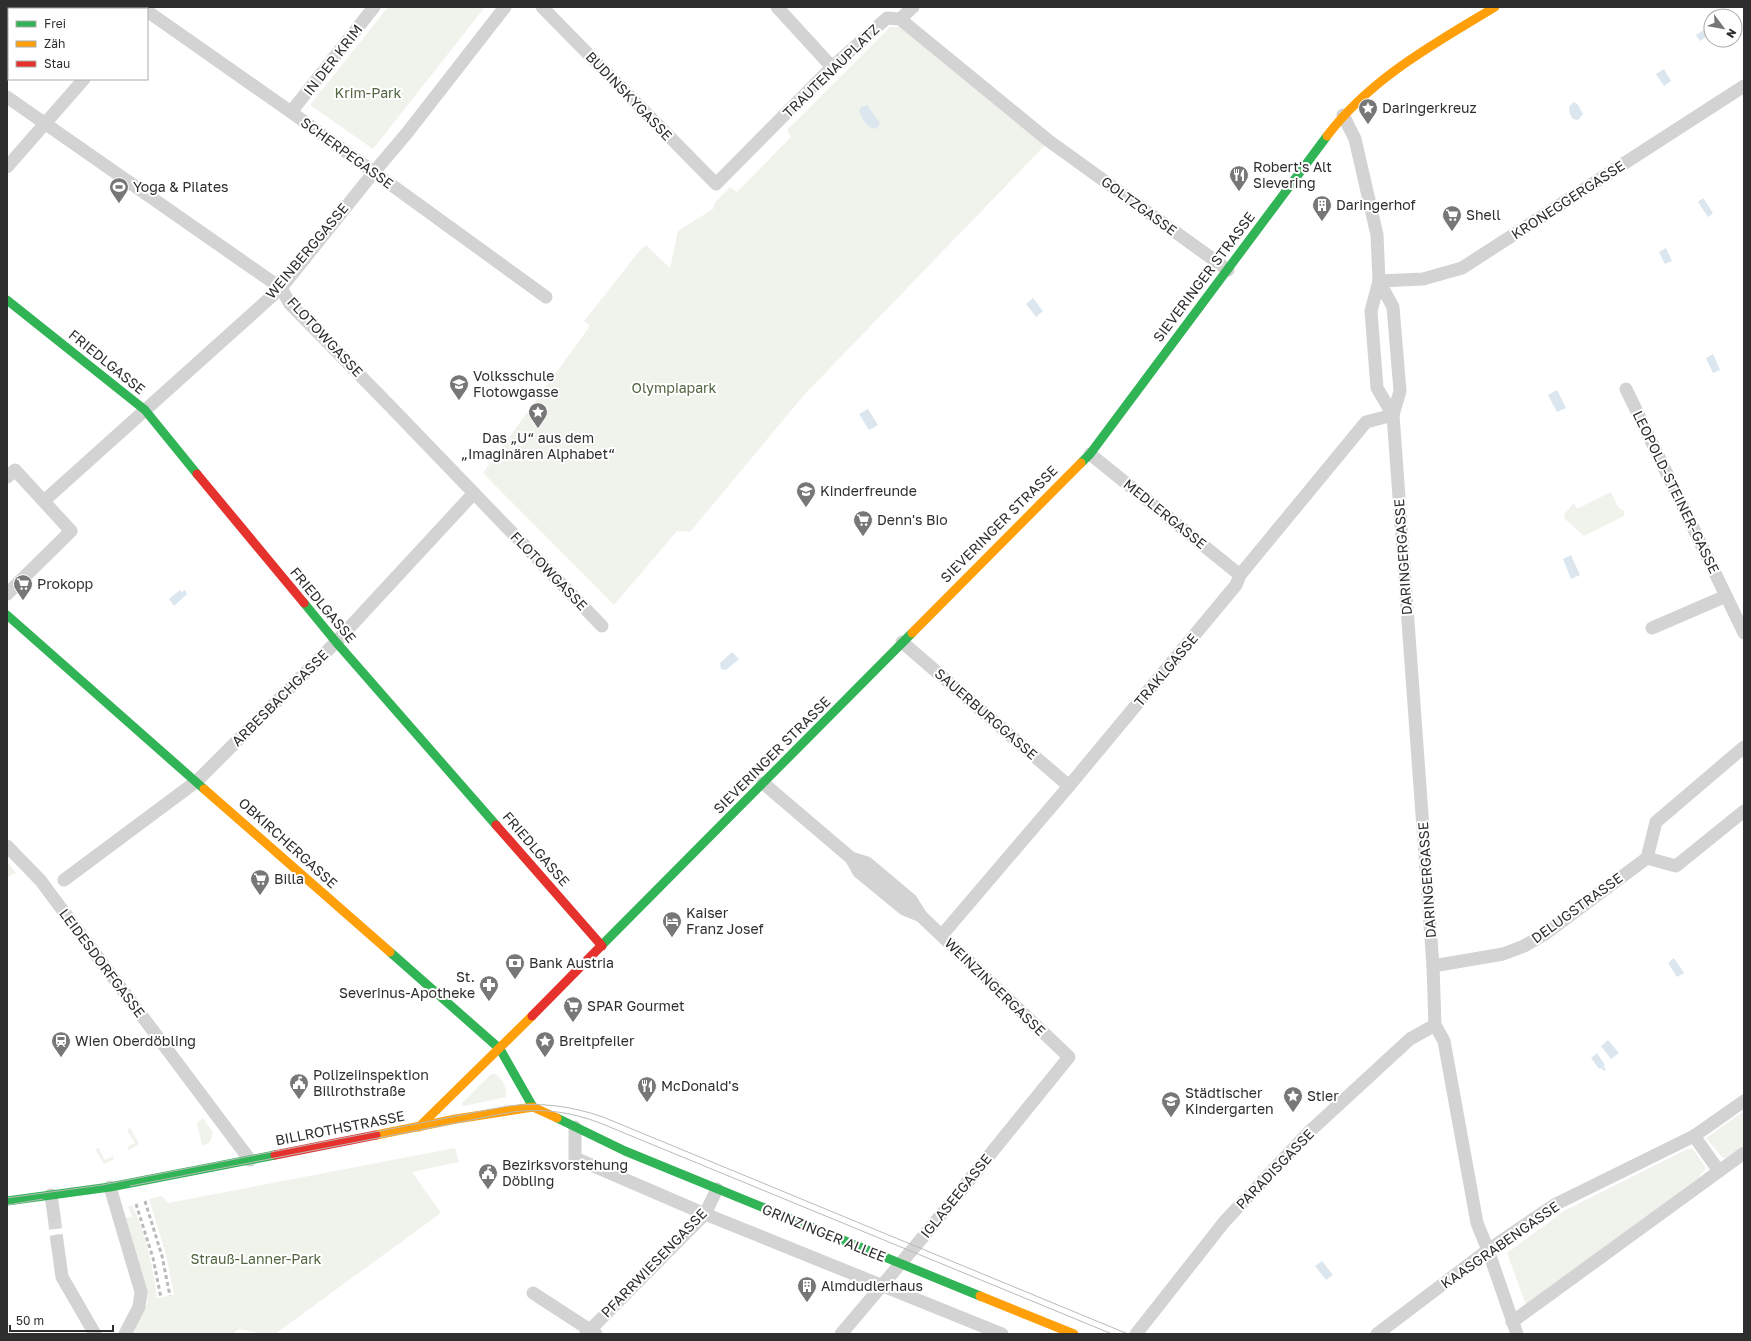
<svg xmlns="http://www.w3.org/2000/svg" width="1751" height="1341" font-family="'Golos Text',sans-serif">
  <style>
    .green { fill: #f0f3ec }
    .water { fill: #dbe6ef }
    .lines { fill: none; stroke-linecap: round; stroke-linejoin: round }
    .street-tunnel { stroke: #d5d5d5; stroke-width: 13; stroke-dasharray: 13 6; stroke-linecap: butt }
    .street { stroke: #d3d3d3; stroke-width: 13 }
    .fast { stroke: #30b455; stroke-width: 9 }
    .slow { stroke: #ff9f0a; stroke-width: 9 }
    .jam { stroke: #e5322d; stroke-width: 9 }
    .tram { stroke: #bababa; stroke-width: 1 }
    .rail { stroke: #bababa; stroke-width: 3; stroke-dasharray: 4 3; stroke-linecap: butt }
    .labels { text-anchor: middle; stroke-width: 4; stroke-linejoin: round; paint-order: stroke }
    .street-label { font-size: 14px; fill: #2e2e2e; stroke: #fff }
    .park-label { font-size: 14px; fill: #516540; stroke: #fff }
    .poi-label { font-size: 14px; fill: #2e2e2e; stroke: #fff; text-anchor: start }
  </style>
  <rect width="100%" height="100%" fill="#fff"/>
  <g class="green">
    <path d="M 388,7 L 485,7 L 373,149 L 310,105 Z"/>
    <path d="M 904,22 L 1049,141 L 805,394 L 690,532 L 677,531 L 614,605 L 483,473 L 590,326 L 584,321 L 641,249 L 646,245 L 670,268 L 678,231 L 713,209 L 715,202 L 730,187 L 737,192 L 791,137 L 787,130 L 890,27 L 899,27 Z"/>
    <path d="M 1611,492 L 1618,507 L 1624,511 L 1624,516 L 1584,536 L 1565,519 L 1564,514 L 1574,503 L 1577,509 Z"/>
    <path d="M 7,862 L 16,873 L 7,877 Z"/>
    <path d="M 491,1074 L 495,1074 C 502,1077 508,1090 506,1097 L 465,1106 L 462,1105 L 462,1103 Z"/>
    <path d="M 1744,1111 L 1744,1145 L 1727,1157 L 1723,1158 L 1706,1138 Z"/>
    <path d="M 203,1118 L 213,1133 L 210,1142 L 202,1146 L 197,1123 Z"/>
    <path d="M 130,1128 L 139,1144 L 129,1150 L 127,1147 L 135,1143 L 127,1130 Z"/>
    <path d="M 99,1148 L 105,1160 L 113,1156 L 114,1159 L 104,1164 L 95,1149 Z"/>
    <path d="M 455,1148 L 459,1162 L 412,1172 L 441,1213 L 275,1334 L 263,1334 L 239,1329 L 232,1334 L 130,1334 L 148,1302 L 126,1218 L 132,1216 L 128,1207 L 132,1205 C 146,1233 153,1268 157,1298 L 174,1295 L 166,1255 L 149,1199 L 162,1196 L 168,1203 Z"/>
    <path d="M 1687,1149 L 1693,1149 L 1706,1168 L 1698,1178 L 1526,1305 L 1507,1253 L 1564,1211 Z"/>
  </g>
  <g class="water">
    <path d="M 1710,26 L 1711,34 L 1700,41 L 1696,35 Z"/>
    <path d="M 1664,69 L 1671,81 L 1664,86 L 1656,74 Z"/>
    <path d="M 1574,102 L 1578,105 L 1583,114 L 1578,120 L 1573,119 L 1570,114 L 1569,107 Z"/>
    <path d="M 867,105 L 880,123 L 876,129 C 867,128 862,119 859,111 L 861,107 Z"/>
    <path d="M 1703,198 L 1713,213 L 1708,217 L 1698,202 Z"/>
    <path d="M 1666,248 L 1672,261 L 1665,264 L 1659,252 Z"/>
    <path d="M 1033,298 L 1043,311 L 1036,317 L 1026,304 Z"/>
    <path d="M 1713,354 L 1720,370 L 1713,373 L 1706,358 Z"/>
    <path d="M 1557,390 L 1566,408 L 1557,412 L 1548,395 Z"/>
    <path d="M 868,409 L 878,425 L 869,430 L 859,414 Z"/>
    <path d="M 1571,555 L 1580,575 L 1571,579 L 1563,559 Z"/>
    <path d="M 180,590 L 182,592 L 185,590 L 187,594 L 174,606 L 169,599 Z"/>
    <path d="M 732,652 L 739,659 L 726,670 L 721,669 L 720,663 Z"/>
    <path d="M 1674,958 L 1684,973 L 1677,977 L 1668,963 Z"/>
    <path d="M 1608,1040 L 1619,1053 L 1611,1059 L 1601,1046 Z"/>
    <path d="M 1597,1053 L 1605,1065 L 1603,1066 L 1606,1069 L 1604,1071 L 1601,1068 L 1599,1069 L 1591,1058 Z"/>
    <path d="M 1322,1261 L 1333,1275 L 1326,1280 L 1315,1266 Z"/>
  </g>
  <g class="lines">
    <path class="street-tunnel" d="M 54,1216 L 57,1241"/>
    <g class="street">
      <path d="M 542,7 L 716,184 L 832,67 L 887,18 L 900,19 L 1049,141 L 1228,270"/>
      <path d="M 777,7 L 832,67"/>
      <path d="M 147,11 L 291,112 L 546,297"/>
      <path d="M 900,19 L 913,7"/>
      <path d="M 7,97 L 281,288 L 290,304 L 389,405 L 602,626"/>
      <path d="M 291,112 L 374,7"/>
      <path d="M 1343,115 L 1355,139 L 1377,235 L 1379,281 L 1371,311 L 1377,388 L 1393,415"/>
      <path d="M 7,167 L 84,79"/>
      <path d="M 1379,281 L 1393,307 L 1400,391 L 1393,415 L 1433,966 L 1435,1025 L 1444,1041 L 1477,1223 L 1488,1250 L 1517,1334"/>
      <path d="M 1379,281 L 1423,279 L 1462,268 L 1744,86"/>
      <path d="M 1626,389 L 1744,633"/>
      <path d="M 1090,454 L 1240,575"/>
      <path d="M 7,477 L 15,470 L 71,531 L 7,594"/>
      <path d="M 45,500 L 281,288 L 374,172 L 407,133 L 505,7"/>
      <path d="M 1652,628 L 1726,596"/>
      <path d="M 902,642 L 1069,786"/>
      <path d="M 763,783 L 851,858 L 859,872 L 904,909 L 921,916"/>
      <path d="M 7,846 L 41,881 L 52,896 L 250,1160"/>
      <path d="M 1647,858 L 1676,866 L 1744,811"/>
      <path d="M 64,880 L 197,781 L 336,642 L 474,493"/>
      <path d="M 942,935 L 1069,786 L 1236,585 L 1240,575 L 1366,422 L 1393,415"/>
      <path d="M 1433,966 L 1503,954 L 1524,946 L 1545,934 L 1647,858 L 1656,822 L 1744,747"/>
      <path d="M 575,1127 L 575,1158 L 582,1161 L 705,1214 L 1002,1334"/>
      <path d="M 1694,1136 L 1719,1171"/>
      <path d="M 110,1187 L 141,1292 L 139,1307 L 125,1334"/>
      <path d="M 51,1195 L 54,1216"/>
      <path d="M 57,1241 L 62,1277 L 95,1334"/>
      <path d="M 533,1293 L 596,1334"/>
      <path d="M 1512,1322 L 1744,1153"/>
      <path d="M 586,1334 L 705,1214 L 717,1189"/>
      <path d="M 841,1334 L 923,1237 L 1069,1057 L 921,916 L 911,900 L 867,863 L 851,858"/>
      <path d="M 1136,1334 L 1225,1221 L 1309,1132 L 1410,1039 L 1435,1025"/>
      <path d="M 1377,1334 L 1488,1250 L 1554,1205 L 1694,1136 L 1744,1101"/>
    </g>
    <g class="fast">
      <path d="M 7,300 L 145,410 L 197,474"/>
      <path d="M 1081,463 L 1090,454 L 1327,136"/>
      <path d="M 304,603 L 336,642 L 496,825"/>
      <path d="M 7,615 L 204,789"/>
      <path d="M 601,946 L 912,633"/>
      <path d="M 390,952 L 500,1049 L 533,1107"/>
      <path d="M 557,1118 L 625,1151 L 980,1296"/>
      <path d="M 7,1201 L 110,1187 L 275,1155"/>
    </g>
    <g class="slow">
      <path d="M 1327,136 C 1371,78 1434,44 1495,7"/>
      <path d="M 912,633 L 1081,463"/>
      <path d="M 204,789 L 390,952"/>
      <path d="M 419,1127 L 532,1016"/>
      <path d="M 376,1135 L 456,1119 L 533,1107 L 557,1118"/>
      <path d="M 980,1296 L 1074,1334"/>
    </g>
    <g class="jam">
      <path d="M 197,474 L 304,603"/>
      <path d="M 496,825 L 602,946"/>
      <path d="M 532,1016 L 601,946"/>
      <path d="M 275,1155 L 376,1135"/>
    </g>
    <g class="tram">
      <path d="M 130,1186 L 512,1112 C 543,1108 571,1112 600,1123 L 1112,1334"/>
      <path d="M 7,1198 L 102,1185 L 508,1106 C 541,1102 571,1106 603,1117 L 1128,1334"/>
      <path d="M 7,1205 L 43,1199"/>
    </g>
    <g class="rail">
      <path d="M 145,1201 L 162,1256 L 170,1296"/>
      <path d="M 136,1204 L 153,1258 L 161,1298"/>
    </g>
  </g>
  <defs>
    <g id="sight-pin" transform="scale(1)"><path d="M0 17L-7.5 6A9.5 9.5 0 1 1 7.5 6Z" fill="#777" stroke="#fff"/><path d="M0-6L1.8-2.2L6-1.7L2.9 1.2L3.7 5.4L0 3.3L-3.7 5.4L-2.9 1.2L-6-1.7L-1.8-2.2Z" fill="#fff"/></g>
    <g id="restaurant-pin" transform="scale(1)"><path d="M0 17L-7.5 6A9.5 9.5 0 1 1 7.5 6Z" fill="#777" stroke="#fff"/><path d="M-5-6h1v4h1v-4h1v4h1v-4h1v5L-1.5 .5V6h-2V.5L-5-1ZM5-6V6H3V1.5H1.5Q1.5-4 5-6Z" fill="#fff"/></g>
    <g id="stadium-pin" transform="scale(1)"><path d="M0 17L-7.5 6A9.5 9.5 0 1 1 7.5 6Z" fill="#777" stroke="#fff"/><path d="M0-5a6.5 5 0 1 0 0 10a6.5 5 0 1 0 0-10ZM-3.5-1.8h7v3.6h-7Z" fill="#fff"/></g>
    <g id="building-pin" transform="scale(1)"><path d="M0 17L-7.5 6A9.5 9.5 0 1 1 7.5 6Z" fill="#777" stroke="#fff"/><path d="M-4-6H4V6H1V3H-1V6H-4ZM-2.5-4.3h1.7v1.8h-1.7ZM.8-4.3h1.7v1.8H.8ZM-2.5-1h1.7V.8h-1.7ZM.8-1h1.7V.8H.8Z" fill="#fff"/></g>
    <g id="supermarket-pin" transform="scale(1)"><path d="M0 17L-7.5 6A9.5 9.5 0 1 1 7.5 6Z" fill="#777" stroke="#fff"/><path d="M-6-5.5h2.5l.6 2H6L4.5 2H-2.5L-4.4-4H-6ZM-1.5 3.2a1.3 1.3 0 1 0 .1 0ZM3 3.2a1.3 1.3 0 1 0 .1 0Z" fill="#fff"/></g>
    <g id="school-pin" transform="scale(1)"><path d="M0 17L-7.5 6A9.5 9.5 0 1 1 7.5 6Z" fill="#777" stroke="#fff"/><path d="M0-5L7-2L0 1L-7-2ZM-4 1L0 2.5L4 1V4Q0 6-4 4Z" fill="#fff"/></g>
    <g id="hotel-pin" transform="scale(1)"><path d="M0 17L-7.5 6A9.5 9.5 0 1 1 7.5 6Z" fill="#777" stroke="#fff"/><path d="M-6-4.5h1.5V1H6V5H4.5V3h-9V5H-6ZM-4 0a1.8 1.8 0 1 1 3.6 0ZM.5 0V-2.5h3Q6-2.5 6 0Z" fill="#fff"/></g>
    <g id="bank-pin" transform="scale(1)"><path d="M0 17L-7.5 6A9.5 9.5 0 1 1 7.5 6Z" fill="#777" stroke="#fff"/><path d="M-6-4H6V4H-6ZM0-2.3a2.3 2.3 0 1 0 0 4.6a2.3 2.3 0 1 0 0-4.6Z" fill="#fff"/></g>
    <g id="pharmacy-pin" transform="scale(1)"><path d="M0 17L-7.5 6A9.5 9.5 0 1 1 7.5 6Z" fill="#777" stroke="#fff"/><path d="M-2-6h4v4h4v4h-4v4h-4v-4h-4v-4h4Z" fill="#fff"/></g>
    <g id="station-pin" transform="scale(1)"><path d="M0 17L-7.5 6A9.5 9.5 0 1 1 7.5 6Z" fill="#777" stroke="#fff"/><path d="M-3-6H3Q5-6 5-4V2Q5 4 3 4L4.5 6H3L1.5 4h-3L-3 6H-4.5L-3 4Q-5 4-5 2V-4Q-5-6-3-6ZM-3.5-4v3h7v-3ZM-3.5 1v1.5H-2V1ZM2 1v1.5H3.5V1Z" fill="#fff"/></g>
    <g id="civic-pin" transform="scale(1)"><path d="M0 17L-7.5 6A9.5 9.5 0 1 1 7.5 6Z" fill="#777" stroke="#fff"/><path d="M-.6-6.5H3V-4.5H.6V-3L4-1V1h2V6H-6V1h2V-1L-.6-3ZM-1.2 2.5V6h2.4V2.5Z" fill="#fff"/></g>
  </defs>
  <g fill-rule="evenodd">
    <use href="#sight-pin" x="1368" y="108"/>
    <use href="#restaurant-pin" x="1239" y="175"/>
    <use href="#stadium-pin" x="119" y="187"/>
    <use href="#building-pin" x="1322" y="205"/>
    <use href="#supermarket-pin" x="1452" y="215"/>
    <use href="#school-pin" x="459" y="384"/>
    <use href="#sight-pin" x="538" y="412"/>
    <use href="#school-pin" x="806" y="491"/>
    <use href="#supermarket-pin" x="863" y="520"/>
    <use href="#supermarket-pin" x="23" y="584"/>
    <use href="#supermarket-pin" x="260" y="879"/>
    <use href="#hotel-pin" x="672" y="921"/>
    <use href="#bank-pin" x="515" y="963"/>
    <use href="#pharmacy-pin" x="489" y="985"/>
    <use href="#supermarket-pin" x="573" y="1006"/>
    <use href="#station-pin" x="61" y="1041"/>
    <use href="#sight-pin" x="545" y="1041"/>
    <use href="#civic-pin" x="299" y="1083"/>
    <use href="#restaurant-pin" x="647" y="1086"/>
    <use href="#sight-pin" x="1293" y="1096"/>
    <use href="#school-pin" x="1171" y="1101"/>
    <use href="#civic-pin" x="488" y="1173"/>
    <use href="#building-pin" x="807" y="1286"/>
  </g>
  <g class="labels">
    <g class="street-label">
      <text transform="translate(333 60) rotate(-52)" y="5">IN DER KRIM</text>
      <text transform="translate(831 71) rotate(-44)" y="5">TRAUTENAUPLATZ</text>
      <text transform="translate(629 96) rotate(46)" y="5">BUDINSKYGASSE</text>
      <text transform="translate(347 153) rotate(36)" y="5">SCHERPEGASSE</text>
      <text transform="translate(1568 200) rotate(-33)" y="5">KRONEGGERGASSE</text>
      <text transform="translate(1139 206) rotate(36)" y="5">GOLTZGASSE</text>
      <text transform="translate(307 251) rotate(-50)" y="5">WEINBERGGASSE</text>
      <text transform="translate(1204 277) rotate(-53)" y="5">SIEVERINGER STRASSE</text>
      <text transform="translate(325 337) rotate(47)" y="5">FLOTOWGASSE</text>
      <text transform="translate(107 362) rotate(39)" y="5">FRIEDLGASSE</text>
      <text transform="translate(1676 492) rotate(64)" y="5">LEOPOLD-STEINER-GASSE</text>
      <text transform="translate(1165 514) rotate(39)" y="5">MEDLERGASSE</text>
      <text transform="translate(999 524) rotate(-45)" y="5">SIEVERINGER STRASSE</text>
      <text transform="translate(1403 557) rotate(-94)" y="5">DARINGERGASSE</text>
      <text transform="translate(549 571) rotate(46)" y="5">FLOTOWGASSE</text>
      <text transform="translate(323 605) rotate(50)" y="5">FRIEDLGASSE</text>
      <text transform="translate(1166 670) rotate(-50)" y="5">TRAKLGASSE</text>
      <text transform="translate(280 698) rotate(-45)" y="5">ARBESBACHGASSE</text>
      <text transform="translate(986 714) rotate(41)" y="5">SAUERBURGGASSE</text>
      <text transform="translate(772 755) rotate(-45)" y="5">SIEVERINGER STRASSE</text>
      <text transform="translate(288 843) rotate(42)" y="5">OBKIRCHERGASSE</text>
      <text transform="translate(536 849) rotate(49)" y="5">FRIEDLGASSE</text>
      <text transform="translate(1427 880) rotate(-94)" y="5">DARINGERGASSE</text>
      <text transform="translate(1577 908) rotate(-36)" y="5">DELUGSTRASSE</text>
      <text transform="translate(102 963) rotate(53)" y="5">LEIDESDORFGASSE</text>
      <text transform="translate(995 987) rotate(44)" y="5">WEINZINGERGASSE</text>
      <text transform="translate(340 1128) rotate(-11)" y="5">BILLROTHSTRASSE</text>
      <text transform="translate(1275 1169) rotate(-46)" y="5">PARADISGASSE</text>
      <text transform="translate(956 1196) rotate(-51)" y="5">IGLASEEGASSE</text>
      <text transform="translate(824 1233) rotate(22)" y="5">GRINZINGER ALLEE</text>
      <text transform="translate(1500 1245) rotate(-35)" y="5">KAASGRABENGASSE</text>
      <text transform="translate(654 1263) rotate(-46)" y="5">PFARRWIESENGASSE</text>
    </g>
    <g class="park-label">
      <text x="368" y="98">Krim-Park</text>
      <text x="674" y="393">Olympiapark</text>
      <text x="256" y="1264">Strauß-Lanner-Park</text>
    </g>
    <g class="poi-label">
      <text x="1382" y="113">Daringerkreuz</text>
      <text x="1253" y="172">Robert's Alt<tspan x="1253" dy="16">Sievering</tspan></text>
      <text x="133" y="192">Yoga &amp; Pilates</text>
      <text x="1336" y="210">Daringerhof</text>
      <text x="1466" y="220">Shell</text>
      <text x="473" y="381">Volksschule<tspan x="473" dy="16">Flotowgasse</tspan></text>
      <text x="538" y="443" text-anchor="middle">Das „U“ aus dem<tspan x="538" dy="16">„Imaginären Alphabet“</tspan></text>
      <text x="820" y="496">Kinderfreunde</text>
      <text x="877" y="525">Denn's Bio</text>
      <text x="37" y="589">Prokopp</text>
      <text x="274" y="884">Billa</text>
      <text x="686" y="918">Kaiser<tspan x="686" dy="16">Franz Josef</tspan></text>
      <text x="529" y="968">Bank Austria</text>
      <text x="475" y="982" text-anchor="end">St.<tspan x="475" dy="16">Severinus-Apotheke</tspan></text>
      <text x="587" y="1011">SPAR Gourmet</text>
      <text x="75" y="1046">Wien Oberdöbling</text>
      <text x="559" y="1046">Breitpfeiler</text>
      <text x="313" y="1080">Polizeiinspektion<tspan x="313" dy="16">Billrothstraße</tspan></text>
      <text x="661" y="1091">McDonald's</text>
      <text x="1185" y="1098">Städtischer<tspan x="1185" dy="16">Kindergarten</tspan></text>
      <text x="1307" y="1101">Stier</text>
      <text x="502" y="1170">Bezirksvorstehung<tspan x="502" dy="16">Döbling</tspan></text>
      <text x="821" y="1291">Almdudlerhaus</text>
    </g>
  </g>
  <rect width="1751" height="1341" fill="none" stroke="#2e2e2e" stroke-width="16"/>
  <rect x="8" y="8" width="140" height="72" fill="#ffffff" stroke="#ababab"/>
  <rect x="16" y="21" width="20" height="6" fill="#30b455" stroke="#ababab"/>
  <text x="44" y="28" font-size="12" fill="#2e2e2e">Frei</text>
  <rect x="16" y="41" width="20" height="6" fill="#ff9f0a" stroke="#ababab"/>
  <text x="44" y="48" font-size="12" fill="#2e2e2e">Zäh</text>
  <rect x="16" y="61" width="20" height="6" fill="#e5322d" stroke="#ababab"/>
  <text x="44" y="68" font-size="12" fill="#2e2e2e">Stau</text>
  <g transform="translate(1723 28) rotate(122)"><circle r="19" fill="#ffffff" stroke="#ababab"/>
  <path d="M0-3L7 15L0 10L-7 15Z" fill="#777777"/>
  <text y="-6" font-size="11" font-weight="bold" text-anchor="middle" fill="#2e2e2e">N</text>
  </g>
  <path d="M10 1325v6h103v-6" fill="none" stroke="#2e2e2e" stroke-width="2"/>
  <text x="16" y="1325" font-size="12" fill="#2e2e2e" stroke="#ffffff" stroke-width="3" paint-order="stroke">50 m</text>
</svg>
